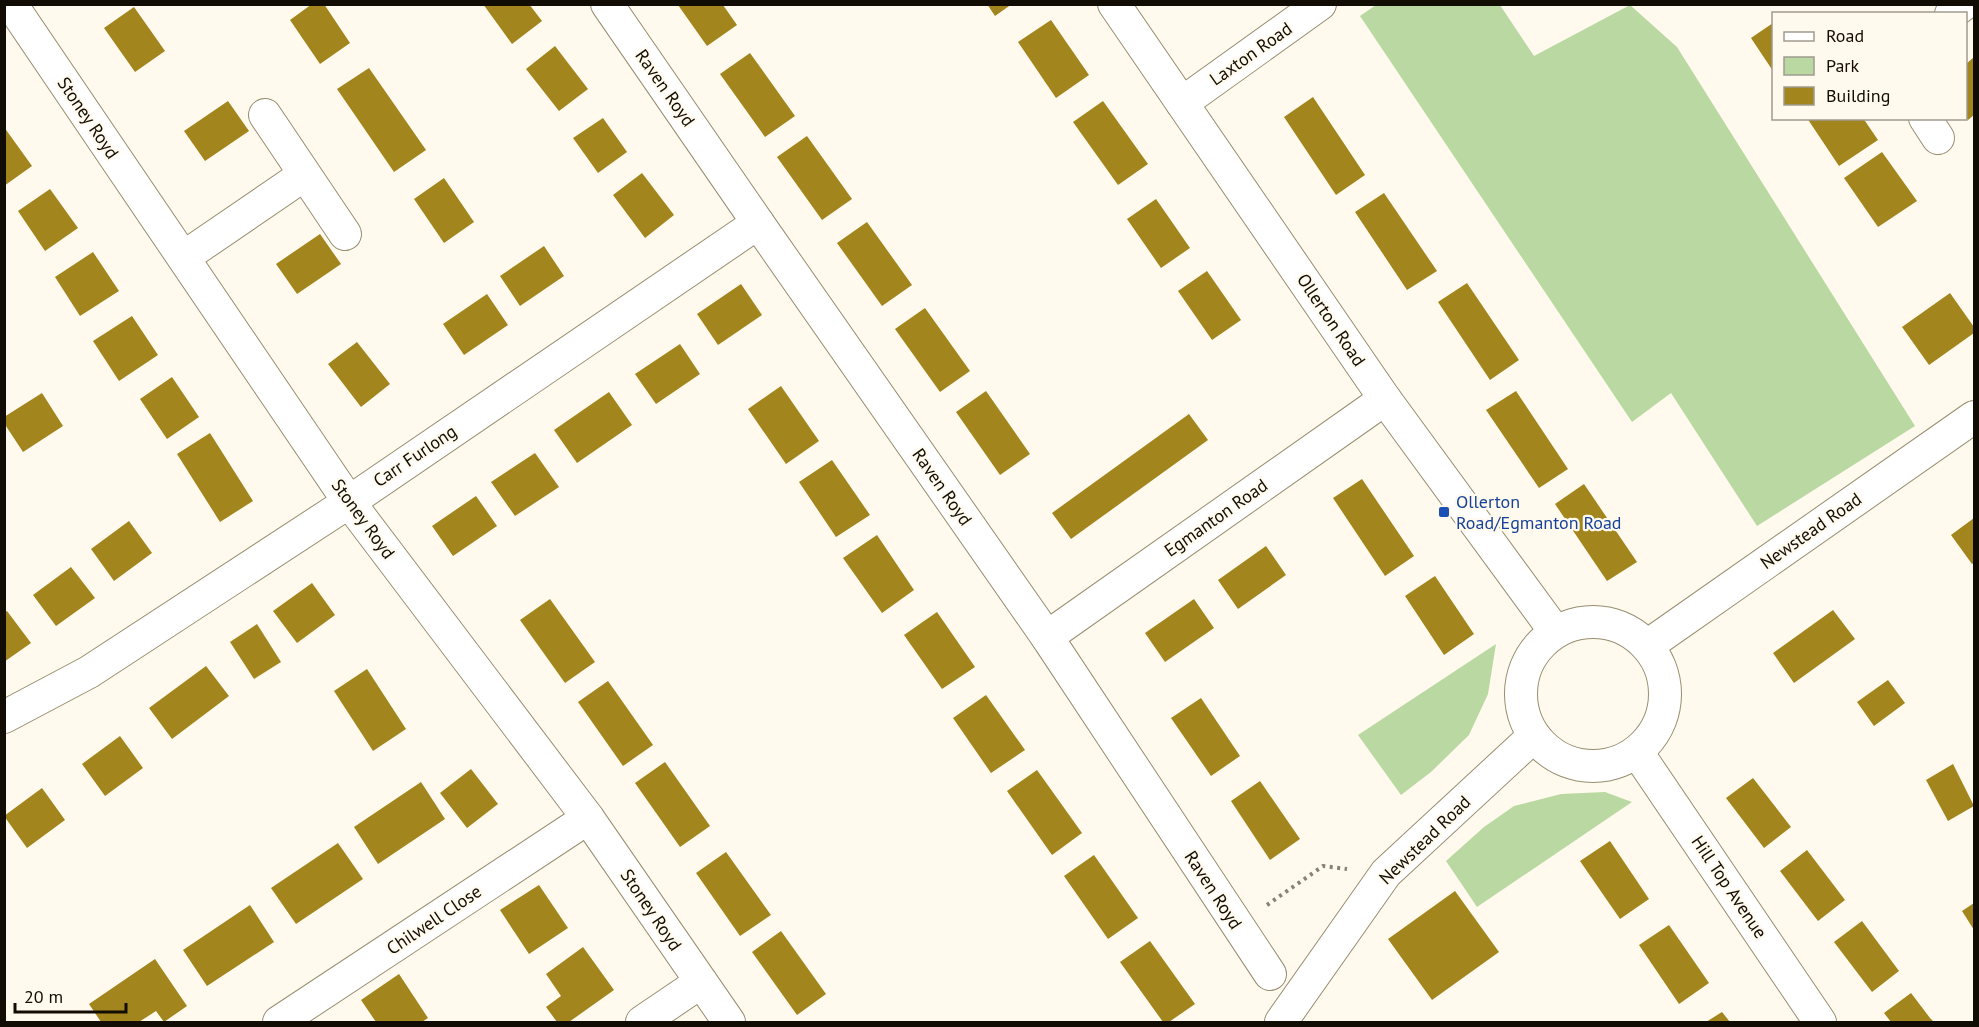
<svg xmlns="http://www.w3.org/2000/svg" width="1979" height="1027" font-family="'PT Sans',sans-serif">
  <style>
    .green { fill: #bad9a2 }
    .building { fill: #a3851d }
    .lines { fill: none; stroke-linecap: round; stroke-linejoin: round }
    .minor-casing { stroke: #988e70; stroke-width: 34 }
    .path { stroke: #868277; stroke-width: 4; stroke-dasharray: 3 4.5; stroke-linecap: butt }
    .minor { stroke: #fff; stroke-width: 32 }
    .transit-dot { fill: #1a4fb4; stroke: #fffaed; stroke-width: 2 }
    .labels { text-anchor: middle; stroke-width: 4.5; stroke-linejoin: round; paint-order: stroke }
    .street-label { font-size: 18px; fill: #110d04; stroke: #fffaed }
    .transit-label { font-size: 18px; fill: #164399; stroke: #fffaed; text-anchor: start }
  </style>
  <rect width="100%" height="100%" fill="#fffaed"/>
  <g class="green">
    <path d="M 1376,5 L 1500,5 L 1534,56 L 1630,5 L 1677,47 L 1915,426 L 1757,526 L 1671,393 L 1632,422 L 1360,16 Z"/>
    <path d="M 1496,644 L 1488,694 L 1469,735 L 1431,772 L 1401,795 L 1358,735 Z"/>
    <path d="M 1605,792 L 1632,802 L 1477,907 L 1446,861 L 1484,827 L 1514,806 L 1561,794 Z"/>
  </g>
  <g class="building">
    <path d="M 312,4 L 324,4 L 350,43 L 320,64 L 290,20 Z"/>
    <path d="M 483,4 L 529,4 L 542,21 L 512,44 Z"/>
    <path d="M 987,4 L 1012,4 L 995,16 Z"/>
    <path d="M 678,5 L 723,5 L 737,25 L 707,46 Z"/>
    <path d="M 134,7 L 165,51 L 135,72 L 104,28 Z"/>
    <path d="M 1051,20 L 1089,75 L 1056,98 L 1018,42 Z"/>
    <path d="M 1773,23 L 1773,71 L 1751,38 Z"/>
    <path d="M 555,46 L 588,89 L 559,111 L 526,69 Z"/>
    <path d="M 750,53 L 795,116 L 765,137 L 720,74 Z"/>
    <path d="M 1974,57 L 1974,115 L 1968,120 L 1966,117 L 1966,64 Z"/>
    <path d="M 369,68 L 426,150 L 394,172 L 337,89 Z"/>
    <path d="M 1313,97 L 1365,175 L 1336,195 L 1284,117 Z"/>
    <path d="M 228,101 L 249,131 L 205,161 L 184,131 Z"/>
    <path d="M 1103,101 L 1148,164 L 1118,185 L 1073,122 Z"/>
    <path d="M 603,118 L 627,152 L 598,173 L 573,138 Z"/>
    <path d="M 1807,118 L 1863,118 L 1878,140 L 1839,166 Z"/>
    <path d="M 4,127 L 32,166 L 4,186 Z"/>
    <path d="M 807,136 L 852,199 L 822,220 L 777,157 Z"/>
    <path d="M 1882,152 L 1917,201 L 1878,227 L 1844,178 Z"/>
    <path d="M 642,173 L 674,215 L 645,238 L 613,195 Z"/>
    <path d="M 444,178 L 474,222 L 444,243 L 414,199 Z"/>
    <path d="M 50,189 L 78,228 L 45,251 L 18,211 Z"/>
    <path d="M 1384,193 L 1437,271 L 1407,290 L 1355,212 Z"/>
    <path d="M 1156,199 L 1190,248 L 1161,268 L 1127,219 Z"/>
    <path d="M 867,222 L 912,285 L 882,306 L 837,243 Z"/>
    <path d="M 320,234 L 341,264 L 297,294 L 276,264 Z"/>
    <path d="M 544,246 L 564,276 L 520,306 L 500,276 Z"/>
    <path d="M 93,252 L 119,291 L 80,316 L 55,277 Z"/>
    <path d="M 1207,271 L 1241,320 L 1212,340 L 1178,291 Z"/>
    <path d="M 1467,283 L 1519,360 L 1490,380 L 1438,302 Z"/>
    <path d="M 741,284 L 762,315 L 718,345 L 697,314 Z"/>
    <path d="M 1950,293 L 1974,327 L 1974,333 L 1929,365 L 1902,327 Z"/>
    <path d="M 487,294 L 508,325 L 464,355 L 443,324 Z"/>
    <path d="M 925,308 L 970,371 L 940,392 L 895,329 Z"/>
    <path d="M 132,316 L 158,355 L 119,381 L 93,341 Z"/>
    <path d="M 357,342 L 390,384 L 361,407 L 328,364 Z"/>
    <path d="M 680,344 L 700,374 L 656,404 L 635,374 Z"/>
    <path d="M 172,377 L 199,417 L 167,439 L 140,399 Z"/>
    <path d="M 781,386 L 819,441 L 786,464 L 748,409 Z"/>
    <path d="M 986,391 L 1030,454 L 1000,475 L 956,412 Z"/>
    <path d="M 1516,391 L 1568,469 L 1539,488 L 1486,410 Z"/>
    <path d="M 609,392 L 632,425 L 577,463 L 554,430 Z"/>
    <path d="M 42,393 L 63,426 L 23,452 L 4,423 L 4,417 Z"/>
    <path d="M 1189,414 L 1208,440 L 1071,539 L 1052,513 Z"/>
    <path d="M 210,433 L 253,501 L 220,522 L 177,454 Z"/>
    <path d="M 535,453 L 559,487 L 515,516 L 491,482 Z"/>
    <path d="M 832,460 L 870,515 L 836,537 L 799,482 Z"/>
    <path d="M 1362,479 L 1414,556 L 1385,576 L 1333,498 Z"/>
    <path d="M 1584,484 L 1637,562 L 1607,581 L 1555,504 Z"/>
    <path d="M 476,496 L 497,526 L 453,556 L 432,526 Z"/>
    <path d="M 1974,518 L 1974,563 L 1972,564 L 1951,535 Z"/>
    <path d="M 129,521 L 152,553 L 114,581 L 91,549 Z"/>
    <path d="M 877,535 L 914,590 L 882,613 L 843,558 Z"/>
    <path d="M 1266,546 L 1286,575 L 1238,609 L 1218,580 Z"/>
    <path d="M 71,567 L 95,598 L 56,626 L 33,595 Z"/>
    <path d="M 1435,576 L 1474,634 L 1444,655 L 1405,596 Z"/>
    <path d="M 312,583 L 335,615 L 297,643 L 273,611 Z"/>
    <path d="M 550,599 L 595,662 L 565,683 L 520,620 Z"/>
    <path d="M 1194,599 L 1214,628 L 1165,662 L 1145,633 Z"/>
    <path d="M 1833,610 L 1855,639 L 1794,683 L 1773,653 Z"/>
    <path d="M 7,611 L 31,643 L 4,662 L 4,613 Z"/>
    <path d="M 937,612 L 975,667 L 942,689 L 904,635 Z"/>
    <path d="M 257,624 L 281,662 L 254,679 L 230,642 Z"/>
    <path d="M 206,666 L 229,696 L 172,739 L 149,708 Z"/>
    <path d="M 367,669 L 406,729 L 373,751 L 334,691 Z"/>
    <path d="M 1888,680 L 1905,703 L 1874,726 L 1857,702 Z"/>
    <path d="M 608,681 L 653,745 L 623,766 L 578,702 Z"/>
    <path d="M 986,695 L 1025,750 L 991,773 L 953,718 Z"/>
    <path d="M 1201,698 L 1240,756 L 1211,776 L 1171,718 Z"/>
    <path d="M 120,736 L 143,768 L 105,796 L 82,764 Z"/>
    <path d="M 665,762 L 710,826 L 680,847 L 635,783 Z"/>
    <path d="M 1953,764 L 1974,806 L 1948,821 L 1926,780 Z"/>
    <path d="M 471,769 L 498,804 L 467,828 L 440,793 Z"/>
    <path d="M 1037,770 L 1082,833 L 1052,855 L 1007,791 Z"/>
    <path d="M 1753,778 L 1791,827 L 1764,848 L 1726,798 Z"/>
    <path d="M 1260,781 L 1300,839 L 1270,860 L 1231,801 Z"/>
    <path d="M 421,782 L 445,819 L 378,864 L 354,827 Z"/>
    <path d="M 42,788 L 65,820 L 27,848 L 4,816 Z"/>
    <path d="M 1610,841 L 1649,899 L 1620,919 L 1580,861 Z"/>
    <path d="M 338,843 L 363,879 L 296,924 L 271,888 Z"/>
    <path d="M 1807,850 L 1845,900 L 1818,921 L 1780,871 Z"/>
    <path d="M 726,852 L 771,915 L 740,936 L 696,873 Z"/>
    <path d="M 1094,855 L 1138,918 L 1108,939 L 1064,876 Z"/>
    <path d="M 539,885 L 568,928 L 529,954 L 500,910 Z"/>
    <path d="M 1455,891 L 1499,952 L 1432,1000 L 1388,939 Z"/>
    <path d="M 1974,903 L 1974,930 L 1962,911 Z"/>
    <path d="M 250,905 L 274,942 L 207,986 L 183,950 Z"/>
    <path d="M 1862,921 L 1899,971 L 1872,992 L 1834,942 Z"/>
    <path d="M 1669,925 L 1709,983 L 1679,1004 L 1639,945 Z"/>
    <path d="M 781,931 L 826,994 L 797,1015 L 752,952 Z"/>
    <path d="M 1150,941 L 1195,1004 L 1169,1022 L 1163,1022 L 1120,962 Z"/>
    <path d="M 583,947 L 614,990 L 569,1022 L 557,1022 L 546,1007 L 561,996 L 546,974 Z"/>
    <path d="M 155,959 L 187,1006 L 164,1022 L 156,1011 L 139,1022 L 101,1022 L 89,1004 Z"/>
    <path d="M 399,974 L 428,1018 L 422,1022 L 376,1022 L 361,1000 Z"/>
    <path d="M 1911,993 L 1930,1018 L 1934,1022 L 1891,1022 L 1884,1013 Z"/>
    <path d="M 1722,1012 L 1730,1022 L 1706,1022 Z"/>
  </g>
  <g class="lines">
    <g class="minor-casing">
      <g id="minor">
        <path d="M 11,4 L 349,502 L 588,818 L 729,1022"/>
        <path d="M 607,4 L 758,223 L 1047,637 L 1270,974"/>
        <path d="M 1114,4 L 1385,399 L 1554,630"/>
        <path d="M 1951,14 L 1964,4"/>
        <path d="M 1182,103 L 1320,4"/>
        <path d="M 265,115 L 345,234"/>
        <path d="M 1925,118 L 1938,138"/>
        <path d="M 184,257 L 304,175"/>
        <circle cx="1593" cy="694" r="72"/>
        <path d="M 1047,637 L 1385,399"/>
        <path d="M 1647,646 L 1974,417"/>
        <path d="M 4,717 L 89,672 L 349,502 L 758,223"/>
        <path d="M 1637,752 L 1820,1022"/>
        <path d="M 279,1022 L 588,818"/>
        <path d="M 642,1022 L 701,982"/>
        <path d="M 1281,1022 L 1386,873 L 1534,736"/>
      </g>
    </g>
    <path class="path" d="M 1267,905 L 1323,866 L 1347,869"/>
    <use href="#minor" class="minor"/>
  </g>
  <rect class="transit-dot" x="1438" y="506" width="12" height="12" rx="3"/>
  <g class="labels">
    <g class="street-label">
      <text transform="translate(1251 54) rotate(-35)" y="6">Laxton Road</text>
      <text transform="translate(665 88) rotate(55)" y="6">Raven Royd</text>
      <text transform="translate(88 118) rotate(56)" y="6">Stoney Royd</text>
      <text transform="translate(1331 320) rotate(56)" y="6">Ollerton Road</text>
      <text transform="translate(415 456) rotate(-34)" y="6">Carr Furlong</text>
      <text transform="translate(942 487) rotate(55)" y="6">Raven Royd</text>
      <text transform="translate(1216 518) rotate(-35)" y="6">Egmanton Road</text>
      <text transform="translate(363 519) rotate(54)" y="6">Stoney Royd</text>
      <text transform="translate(1811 531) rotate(-35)" y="6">Newstead Road</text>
      <text transform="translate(1425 840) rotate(-44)" y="6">Newstead Road</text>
      <text transform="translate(1729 887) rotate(56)" y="6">Hill Top Avenue</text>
      <text transform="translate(1213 890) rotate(57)" y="6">Raven Royd</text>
      <text transform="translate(651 910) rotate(56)" y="6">Stoney Royd</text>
      <text transform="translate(434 920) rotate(-34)" y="6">Chilwell Close</text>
    </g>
    <g class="transit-label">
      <text x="1456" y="508">Ollerton<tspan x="1456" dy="21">Road/Egmanton Road</tspan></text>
    </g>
  </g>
  <rect width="1979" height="1027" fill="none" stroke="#110d04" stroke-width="12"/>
  <rect x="1772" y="12" width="195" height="108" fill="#fffaed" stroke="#a09b90" stroke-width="1.5"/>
  <rect x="1784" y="32" width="30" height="9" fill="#ffffff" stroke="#a09b90" stroke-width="1.5"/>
  <text x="1826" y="42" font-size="18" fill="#110d04">Road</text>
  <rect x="1784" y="57" width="30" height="18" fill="#bad9a2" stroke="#a09b90" stroke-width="1.5"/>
  <text x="1826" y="72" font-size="18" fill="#110d04">Park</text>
  <rect x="1784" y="87" width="30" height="18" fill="#a3851d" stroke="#a09b90" stroke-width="1.5"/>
  <text x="1826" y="102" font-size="18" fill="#110d04">Building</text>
  <path d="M15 1003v9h111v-9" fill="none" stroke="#110d04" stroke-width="3"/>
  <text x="24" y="1003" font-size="18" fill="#110d04" stroke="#fffaed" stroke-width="4.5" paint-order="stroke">20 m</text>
</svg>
